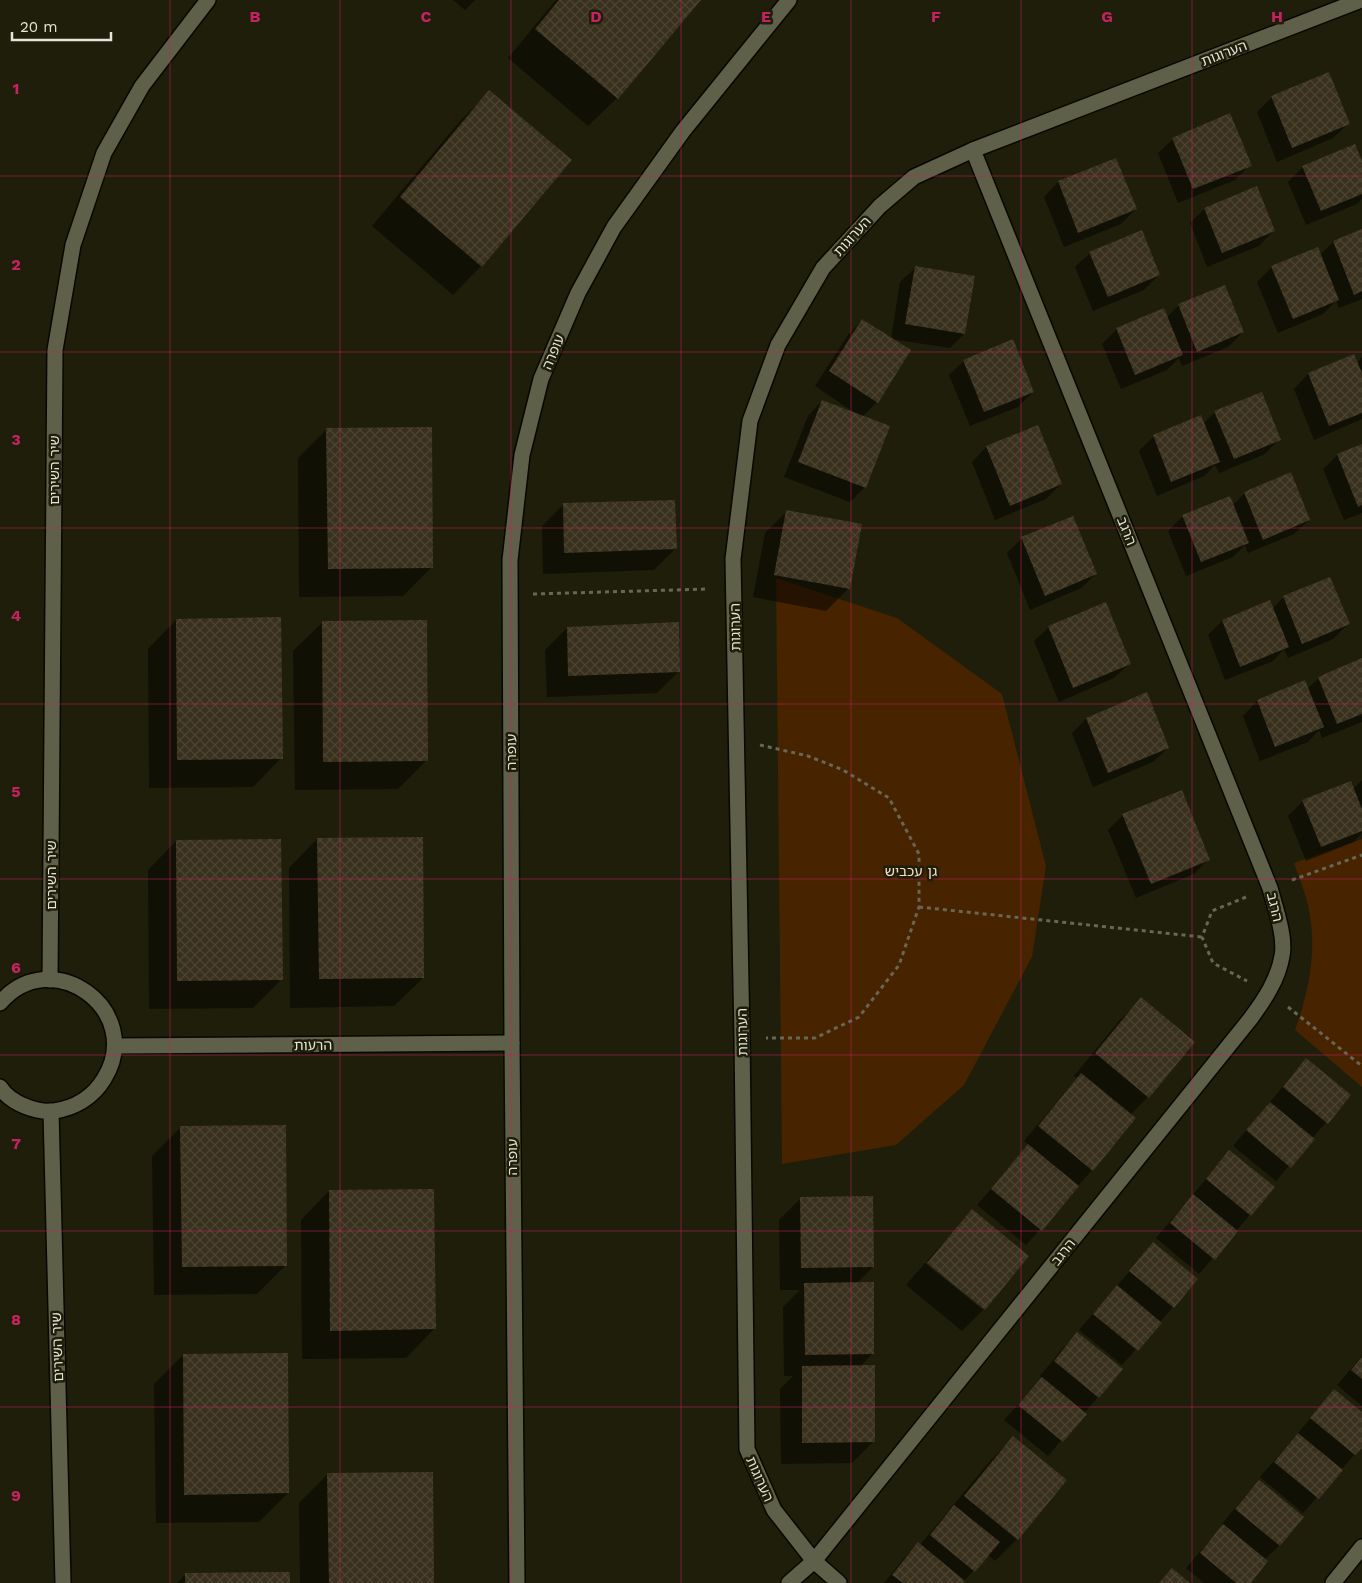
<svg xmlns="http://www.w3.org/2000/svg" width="1362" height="1583" font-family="'Work Sans','Noto Sans Hebrew',sans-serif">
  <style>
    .green { fill: #472300 }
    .shadow { fill: #0007 }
    .building { fill: url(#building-cross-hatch) }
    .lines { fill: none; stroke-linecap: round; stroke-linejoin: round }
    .minor-casing { stroke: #080800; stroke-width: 18 }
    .path { stroke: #676756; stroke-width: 3; stroke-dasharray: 4 4; stroke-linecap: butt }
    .minor { stroke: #5f604a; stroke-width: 15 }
    .grid { fill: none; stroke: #c42261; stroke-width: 1; stroke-opacity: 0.55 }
    .labels { text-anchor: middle; stroke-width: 5; stroke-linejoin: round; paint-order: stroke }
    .street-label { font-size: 14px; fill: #e4e4d8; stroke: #1e1e0b }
    .park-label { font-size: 14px; fill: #f8dcc6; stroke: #1e1e0b }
    .grid-label { font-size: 16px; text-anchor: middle; font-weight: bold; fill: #c42261; stroke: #1e1e0b; stroke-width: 5; stroke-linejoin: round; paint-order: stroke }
  </style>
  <defs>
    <pattern id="building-cross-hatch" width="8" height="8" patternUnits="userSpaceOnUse" patternTransform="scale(1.25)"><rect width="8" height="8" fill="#39301d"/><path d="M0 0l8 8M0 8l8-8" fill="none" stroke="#4c4432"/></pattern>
  </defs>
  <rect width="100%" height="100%" fill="#1e1e0b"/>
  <g class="green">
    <path d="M 776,578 L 897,618 L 1002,694 L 1046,866 L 1032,957 L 964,1085 L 896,1145 L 782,1164 Z"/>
    <path d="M 1362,839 L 1362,1087 L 1295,1030 C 1309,991 1317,952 1309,910 C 1306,894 1299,878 1294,863 Z"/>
  </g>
  <g class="shadow">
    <path d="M 453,0 L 475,0 L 465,10 Z"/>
    <path d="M 556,0 L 699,0 L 617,98 L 588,126 L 508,58 Z"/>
    <path d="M 490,92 L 481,266 L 453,295 L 372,226 L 461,120 Z"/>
    <path d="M 1272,97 L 1348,124 L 1333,138 L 1277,162 L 1257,112 Z"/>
    <path d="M 1173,139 L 1250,165 L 1235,180 L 1178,203 L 1158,153 Z"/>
    <path d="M 1115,159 L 1136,209 L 1121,224 L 1064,247 L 1044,197 L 1058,182 Z"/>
    <path d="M 1362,165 L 1362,199 L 1357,204 L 1306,225 L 1288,182 L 1303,167 Z"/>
    <path d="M 1204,209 L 1273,231 L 1259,246 L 1207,267 L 1190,223 Z"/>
    <path d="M 1362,230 L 1362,299 L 1339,308 L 1336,301 L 1323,314 L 1278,333 L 1257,282 L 1272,267 L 1320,255 L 1333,242 Z"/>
    <path d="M 1090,253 L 1159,275 L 1144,290 L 1093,311 L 1075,267 Z"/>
    <path d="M 915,268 L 964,334 L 950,348 L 891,339 L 910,351 L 877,402 L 862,417 L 865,487 L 850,502 L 784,477 L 808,416 L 822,401 L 855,413 L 815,386 L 848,335 L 862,320 L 891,339 L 900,282 Z"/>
    <path d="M 1179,305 L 1243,332 L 1228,347 L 1182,366 L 1179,358 L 1167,370 L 1121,389 L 1102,344 L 1117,329 L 1167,317 Z"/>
    <path d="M 1354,356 L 1357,363 L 1362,357 L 1362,419 L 1314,440 L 1294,389 L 1308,374 Z"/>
    <path d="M 964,361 L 1033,392 L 1018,407 L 970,426 L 949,375 Z"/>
    <path d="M 1215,412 L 1279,439 L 1265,454 L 1219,473 L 1215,465 L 1204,476 L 1157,496 L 1139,451 L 1154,436 L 1203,424 Z"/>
    <path d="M 1037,426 L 1061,484 L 1046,499 L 995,520 L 972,462 L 986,447 Z"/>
    <path d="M 327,429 L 432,567 L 403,596 L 299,597 L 298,458 Z"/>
    <path d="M 1362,445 L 1362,513 L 1344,520 L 1323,469 L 1338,455 Z"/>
    <path d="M 1245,493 L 1309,520 L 1294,534 L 1248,553 L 1245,545 L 1233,557 L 1186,576 L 1168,531 L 1183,516 L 1233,505 Z"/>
    <path d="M 564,504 L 676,548 L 654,570 L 543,574 L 542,526 Z"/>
    <path d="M 787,511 L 861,525 L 848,589 L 826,611 L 753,597 L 765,533 Z"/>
    <path d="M 1022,538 L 1096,574 L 1081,588 L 1030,610 L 1007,553 Z"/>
    <path d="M 1284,597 L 1348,624 L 1333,639 L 1288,658 L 1284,649 L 1273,661 L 1225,680 L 1208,635 L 1222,621 L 1272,609 Z"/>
    <path d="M 176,620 L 281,758 L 253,787 L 149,788 L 148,649 Z"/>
    <path d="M 322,623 L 427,760 L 398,789 L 295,790 L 293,651 Z"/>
    <path d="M 1049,627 L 1129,664 L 1114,678 L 1059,702 L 1034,641 Z"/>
    <path d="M 567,628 L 679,671 L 657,693 L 547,697 L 545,650 Z"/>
    <path d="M 1362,660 L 1362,722 L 1322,738 L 1319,730 L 1308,742 L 1260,761 L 1243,716 L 1257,701 L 1304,682 L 1307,689 L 1319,678 Z"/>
    <path d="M 1086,719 L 1168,748 L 1153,762 L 1093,787 L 1072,733 Z"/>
    <path d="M 1362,780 L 1362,833 L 1354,842 L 1306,861 L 1288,816 L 1303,801 L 1353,789 Z"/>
    <path d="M 1123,815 L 1208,859 L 1194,874 L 1136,898 L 1108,830 Z"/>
    <path d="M 317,839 L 423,978 L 394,1006 L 290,1008 L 289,868 Z"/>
    <path d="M 176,841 L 282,979 L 253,1008 L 149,1009 L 148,870 Z"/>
    <path d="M 1141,999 L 1148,1097 L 1130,1115 L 1092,1170 L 1026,1245 L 977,1205 L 1029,1145 L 1024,1141 L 1077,1078 L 1074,1076 L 1119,1021 Z"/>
    <path d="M 1306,1059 L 1349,1095 L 1276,1181 L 1233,1146 Z"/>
    <path d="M 181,1127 L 286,1265 L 257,1294 L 154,1295 L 152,1156 Z"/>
    <path d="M 1229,1152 L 1273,1188 L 1199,1274 L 1156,1238 Z"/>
    <path d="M 329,1191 L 434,1329 L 406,1358 L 302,1359 L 301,1220 Z"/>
    <path d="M 801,1198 L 873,1267 L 856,1284 L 873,1353 L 860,1367 L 874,1441 L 852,1463 L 781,1464 L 780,1389 L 793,1376 L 784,1376 L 783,1307 L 800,1290 L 780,1290 L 779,1220 Z"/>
    <path d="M 972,1211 L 1027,1256 L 984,1309 L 927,1261 Z"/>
    <path d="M 1153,1244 L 1173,1307 L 1122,1365 L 1079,1330 Z"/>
    <path d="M 925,1263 L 983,1310 L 962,1331 L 906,1285 Z"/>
    <path d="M 1078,1334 L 1098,1397 L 1048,1456 L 1004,1420 L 1042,1378 L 1040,1376 L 1063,1348 Z"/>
    <path d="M 183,1355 L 288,1493 L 259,1522 L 156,1523 L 154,1384 Z"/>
    <path d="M 1362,1356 L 1362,1406 L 1337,1385 Z"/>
    <path d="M 1334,1391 L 1362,1414 L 1362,1446 L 1303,1513 L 1260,1477 Z"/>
    <path d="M 1013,1438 L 1065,1480 L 1017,1539 L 995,1561 L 988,1555 L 962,1583 L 884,1583 L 904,1558 L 918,1544 L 920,1545 L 991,1460 Z"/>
    <path d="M 328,1474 L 433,1583 L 300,1583 L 299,1503 Z"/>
    <path d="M 1259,1481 L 1280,1545 L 1264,1560 L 1249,1583 L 1204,1583 L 1186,1568 L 1223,1525 L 1222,1524 L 1245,1496 Z"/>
    <path d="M 185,1575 L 289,1583 L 177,1583 Z"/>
  </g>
  <g class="building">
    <path d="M 559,0 L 701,0 L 618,99 L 535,29 Z"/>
    <path d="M 1329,72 L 1350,124 L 1292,148 L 1271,96 Z"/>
    <path d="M 489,90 L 572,160 L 482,267 L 400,197 Z"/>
    <path d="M 1230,113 L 1252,166 L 1193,189 L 1172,138 Z"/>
    <path d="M 1355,144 L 1362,161 L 1362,194 L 1321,211 L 1302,166 Z"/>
    <path d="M 1116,158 L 1137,209 L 1078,233 L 1058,181 Z"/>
    <path d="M 1257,186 L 1275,231 L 1222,253 L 1204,208 Z"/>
    <path d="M 1362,229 L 1362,291 L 1354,295 L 1333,241 Z"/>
    <path d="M 1142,230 L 1160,275 L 1108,297 L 1089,252 Z"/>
    <path d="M 1318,247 L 1339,300 L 1293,319 L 1271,266 Z"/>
    <path d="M 915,266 L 975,276 L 965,334 L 905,324 Z"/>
    <path d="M 1225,285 L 1244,332 L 1197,352 L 1178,304 Z"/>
    <path d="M 1164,308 L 1183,355 L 1135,375 L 1116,328 Z"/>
    <path d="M 862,319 L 911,350 L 878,403 L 829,371 Z"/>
    <path d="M 1013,339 L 1034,392 L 984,412 L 963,360 Z"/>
    <path d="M 1354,354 L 1362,373 L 1362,413 L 1329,426 L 1308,373 Z"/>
    <path d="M 1262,392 L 1281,440 L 1234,459 L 1214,411 Z"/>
    <path d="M 822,400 L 890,426 L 866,488 L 798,462 Z"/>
    <path d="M 1201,415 L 1220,462 L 1171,482 L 1153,435 Z"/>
    <path d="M 1038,425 L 1062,484 L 1010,506 L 986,446 Z"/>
    <path d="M 432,427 L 433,568 L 328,569 L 326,428 Z"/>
    <path d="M 1362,444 L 1362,505 L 1358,507 L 1337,454 Z"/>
    <path d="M 1291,472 L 1310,520 L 1263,540 L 1244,492 Z"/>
    <path d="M 1230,496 L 1249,543 L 1201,562 L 1182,515 Z"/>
    <path d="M 675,500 L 677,549 L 564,553 L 563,503 Z"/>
    <path d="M 786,510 L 862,524 L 850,589 L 774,575 Z"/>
    <path d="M 1073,516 L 1097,574 L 1045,596 L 1021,537 Z"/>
    <path d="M 1330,577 L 1350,624 L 1302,644 L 1283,596 Z"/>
    <path d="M 1270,600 L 1289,647 L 1240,667 L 1222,620 Z"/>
    <path d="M 1106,602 L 1131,664 L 1073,688 L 1048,626 Z"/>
    <path d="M 281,617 L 283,759 L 177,760 L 176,619 Z"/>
    <path d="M 427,620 L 428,761 L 323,762 L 322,621 Z"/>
    <path d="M 679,622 L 680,672 L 568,676 L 567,627 Z"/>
    <path d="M 1362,658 L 1362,714 L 1337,724 L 1318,677 Z"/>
    <path d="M 1305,680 L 1324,727 L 1275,747 L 1257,700 Z"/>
    <path d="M 1147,692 L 1169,748 L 1108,773 L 1086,718 Z"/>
    <path d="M 1351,781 L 1362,809 L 1362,831 L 1321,847 L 1302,800 Z"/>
    <path d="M 1182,790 L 1210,860 L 1151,884 L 1122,814 Z"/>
    <path d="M 423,837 L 424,978 L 319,979 L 317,838 Z"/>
    <path d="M 281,839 L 283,980 L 177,981 L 176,840 Z"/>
    <path d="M 1141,997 L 1195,1042 L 1149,1098 L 1095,1053 Z"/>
    <path d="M 1306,1058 L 1351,1095 L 1328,1124 L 1283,1087 Z"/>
    <path d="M 1081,1073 L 1136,1118 L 1093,1171 L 1038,1126 Z"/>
    <path d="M 1270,1102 L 1315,1139 L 1291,1168 L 1246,1130 Z"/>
    <path d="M 286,1125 L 287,1266 L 182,1267 L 180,1126 Z"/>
    <path d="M 1028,1144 L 1079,1186 L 1042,1231 L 991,1189 Z"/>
    <path d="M 1229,1150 L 1275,1187 L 1251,1216 L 1206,1179 Z"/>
    <path d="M 434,1189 L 436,1329 L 330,1331 L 329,1190 Z"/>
    <path d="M 1193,1194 L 1238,1231 L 1215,1260 L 1170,1223 Z"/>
    <path d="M 873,1196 L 874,1267 L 801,1268 L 800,1197 Z"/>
    <path d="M 972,1209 L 1029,1256 L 985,1310 L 927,1263 Z"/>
    <path d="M 1153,1242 L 1198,1279 L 1174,1308 L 1129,1271 Z"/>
    <path d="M 874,1282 L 874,1354 L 805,1355 L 804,1283 Z"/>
    <path d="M 1117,1285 L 1162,1323 L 1138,1351 L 1093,1314 Z"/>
    <path d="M 1077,1332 L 1123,1369 L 1099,1398 L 1054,1361 Z"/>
    <path d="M 288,1353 L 289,1493 L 184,1495 L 183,1354 Z"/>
    <path d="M 1362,1357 L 1362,1379 L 1351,1370 Z"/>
    <path d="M 875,1365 L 875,1442 L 802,1443 L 802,1366 Z"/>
    <path d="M 1042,1377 L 1087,1414 L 1063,1442 L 1018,1405 Z"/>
    <path d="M 1334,1389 L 1362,1412 L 1362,1448 L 1355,1455 L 1310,1418 Z"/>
    <path d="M 1298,1433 L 1343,1470 L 1319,1499 L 1274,1462 Z"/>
    <path d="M 1013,1436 L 1067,1480 L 1018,1540 L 964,1496 Z"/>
    <path d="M 433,1472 L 434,1583 L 329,1583 L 327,1473 Z"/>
    <path d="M 1259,1480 L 1304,1517 L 1280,1546 L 1235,1509 Z"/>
    <path d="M 954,1505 L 1000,1542 L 975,1572 L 930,1535 Z"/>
    <path d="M 1223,1524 L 1268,1561 L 1251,1583 L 1236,1583 L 1200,1553 Z"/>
    <path d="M 918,1542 L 965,1581 L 963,1583 L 903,1583 L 892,1575 Z"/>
    <path d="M 1172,1568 L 1190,1583 L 1159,1583 Z"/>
    <path d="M 290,1572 L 290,1583 L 185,1583 L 185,1573 Z"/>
  </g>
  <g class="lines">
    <g class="minor-casing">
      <g id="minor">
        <path d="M 50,980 L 55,350 L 73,245 L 104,153 L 142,86 L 208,0"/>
        <path d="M 0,1003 C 52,942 146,1011 104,1079 C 93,1097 75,1108 54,1111 C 36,1113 10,1103 0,1087"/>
        <path d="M 115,1046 L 512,1043"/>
        <path d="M 51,1111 L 63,1583"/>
        <path d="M 517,1583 L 512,1043 L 510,560 L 522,455 L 541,379 L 578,293 L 614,227 L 683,131 L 789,0"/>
        <path d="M 789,1583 L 814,1561 L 1251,1018 C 1264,1000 1278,980 1282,956 C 1286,937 1275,907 1270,888 L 973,150"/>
        <path d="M 839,1583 L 814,1561 L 774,1510 L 747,1449 L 742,1038 L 733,559 L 750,421 L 778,345 L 823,268 L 880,206 L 914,177 L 973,150 L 1361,0"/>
        <path d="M 1333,1583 L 1362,1547"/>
      </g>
    </g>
    <g class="path">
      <path d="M 533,594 L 709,589"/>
      <path d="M 760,745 L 808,756 L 843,770 L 889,798 L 919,854 L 919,907 L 899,965 L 859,1017 L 815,1038 L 766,1038"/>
      <path d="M 1292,880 L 1362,855"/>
      <path d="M 1246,897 L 1212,911 L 1202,937 L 1213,963 L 1247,981"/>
      <path d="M 919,907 L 1202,937"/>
      <path d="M 1288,1007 L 1362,1066"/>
    </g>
    <use href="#minor" class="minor"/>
  </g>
  <path class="grid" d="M 170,0 L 170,1583M 340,0 L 340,1583M 511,0 L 511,1583M 681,0 L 681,1583M 851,0 L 851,1583M 1021,0 L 1021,1583M 1192,0 L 1192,1583M 0,176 L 1362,176M 0,352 L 1362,352M 0,528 L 1362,528M 0,704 L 1362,704M 0,879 L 1362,879M 0,1055 L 1362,1055M 0,1231 L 1362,1231M 0,1407 L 1362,1407"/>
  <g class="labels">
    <g class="street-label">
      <text transform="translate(1224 53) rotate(-21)" y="5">הערוגות</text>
      <text transform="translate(852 236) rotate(-48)" y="5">הערוגות</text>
      <text transform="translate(553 352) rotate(-67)" y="5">עופרה</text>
      <text transform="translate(54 470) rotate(-90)" y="5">שיר השירים</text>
      <text transform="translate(1127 531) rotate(68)" y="5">הרגב</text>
      <text transform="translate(735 627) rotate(-91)" y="5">הערוגות</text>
      <text transform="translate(511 752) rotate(-90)" y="5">עופרה</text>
      <text transform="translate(51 875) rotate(-90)" y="5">שיר השירים</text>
      <text transform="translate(1275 907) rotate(77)" y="5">הרגב</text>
      <text transform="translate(742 1032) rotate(-91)" y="5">הערוגות</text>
      <text transform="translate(313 1045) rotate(-1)" y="5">הרעות</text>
      <text transform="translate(512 1157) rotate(-90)" y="5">עופרה</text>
      <text transform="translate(1063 1252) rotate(-51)" y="5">הרגב</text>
      <text transform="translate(57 1347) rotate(-92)" y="5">שיר השירים</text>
      <text transform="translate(760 1479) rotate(66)" y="5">הערוגות</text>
    </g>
    <g class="park-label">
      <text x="911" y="876">גן עכביש</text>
    </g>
  </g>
  <g class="grid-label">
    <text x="255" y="22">B</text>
    <text x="426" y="22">C</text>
    <text x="596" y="22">D</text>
    <text x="766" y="22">E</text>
    <text x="936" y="22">F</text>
    <text x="1107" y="22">G</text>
    <text x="1277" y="22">H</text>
    <text x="16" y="94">1</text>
    <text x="16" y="270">2</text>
    <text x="16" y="445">3</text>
    <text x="16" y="621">4</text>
    <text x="16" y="797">5</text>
    <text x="16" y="973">6</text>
    <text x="16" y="1149">7</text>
    <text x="16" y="1325">8</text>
    <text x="16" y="1501">9</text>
  </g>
  <path d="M12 32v8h99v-8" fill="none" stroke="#e4e4d8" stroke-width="2.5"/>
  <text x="20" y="32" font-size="15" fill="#e4e4d8" stroke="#1e1e0b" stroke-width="4" paint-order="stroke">20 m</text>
</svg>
